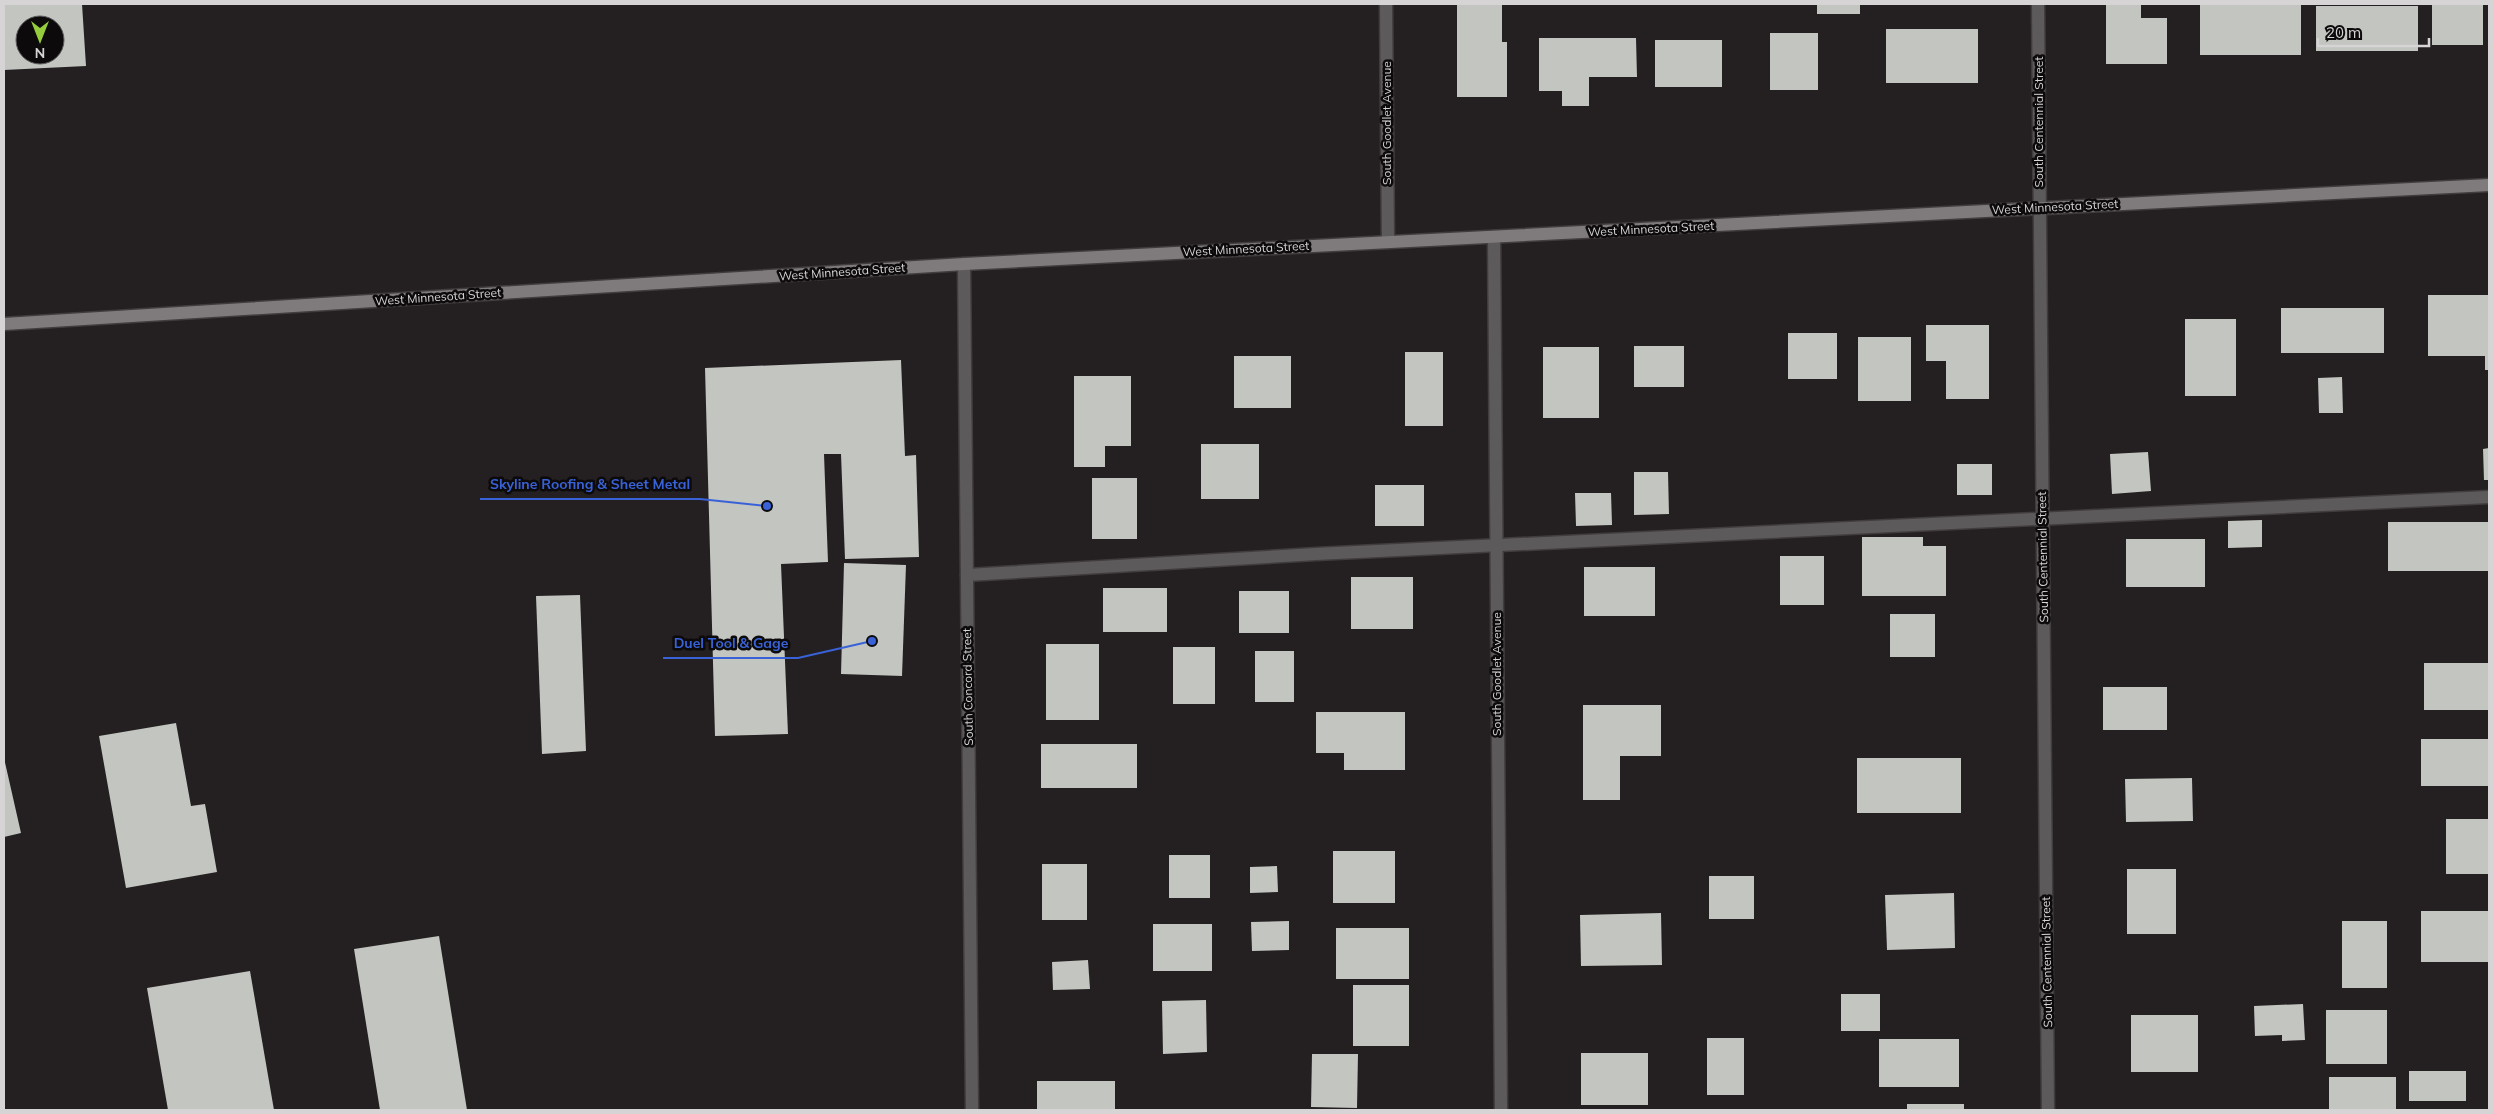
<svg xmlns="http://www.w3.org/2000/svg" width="2493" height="1114" font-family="Mulish,sans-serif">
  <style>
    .building { fill: #c2c5c0; fill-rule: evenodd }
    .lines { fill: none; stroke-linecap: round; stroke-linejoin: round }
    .lane-casing { stroke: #413c3e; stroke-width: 15 }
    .street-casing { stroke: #413c3e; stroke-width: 15 }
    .secondary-casing { stroke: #413c3e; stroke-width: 15 }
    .lane { stroke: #5d5a5b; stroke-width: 12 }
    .street { stroke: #5d5a5b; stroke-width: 12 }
    .secondary { stroke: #7f7b7c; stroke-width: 12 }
    .labels { text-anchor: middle; stroke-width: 5; stroke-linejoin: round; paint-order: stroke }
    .street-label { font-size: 12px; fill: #d7d4d5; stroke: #0c0a0a }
    .leader { fill: none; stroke: #3962d8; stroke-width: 2 }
    .callout-dot { fill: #3962d8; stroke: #0c0a0a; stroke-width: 2 }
    .callout-label { font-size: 14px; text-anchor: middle; font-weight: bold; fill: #3962d8; stroke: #0c0a0a; stroke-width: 5; stroke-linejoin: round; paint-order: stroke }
  </style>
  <rect width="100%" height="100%" fill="#241f21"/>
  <g class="building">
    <path d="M 4,4 L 82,4 L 86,66 L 4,70 ZM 25,25 L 55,25 L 55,55 L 25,55 Z"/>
    <rect x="1817" y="4" width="43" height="10"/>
    <path d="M 2106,4 L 2141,4 L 2141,18 L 2167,18 L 2167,64 L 2106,64 Z"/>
    <rect x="2432" y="4" width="51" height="41"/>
    <path d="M 1457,5 L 1502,5 L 1502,42 L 1507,42 L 1507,97 L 1457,97 Z"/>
    <rect x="2200" y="5" width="101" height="50"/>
    <rect x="2316" y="6" width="102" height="45"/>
    <rect x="1886" y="29" width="92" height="54"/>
    <rect x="1770" y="33" width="48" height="57"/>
    <path d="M 1539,38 L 1636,38 L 1637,77 L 1589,77 L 1589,106 L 1562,106 L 1562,91 L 1539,91 Z"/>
    <rect x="1655" y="40" width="67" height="47"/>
    <path d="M 2428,295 L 2489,295 L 2489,370 L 2485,370 L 2485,356 L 2428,356 Z"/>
    <rect x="2281" y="308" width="103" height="45"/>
    <rect x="2185" y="319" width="51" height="77"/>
    <path d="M 1926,325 L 1989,325 L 1989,399 L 1946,399 L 1946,361 L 1926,361 Z"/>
    <rect x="1788" y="333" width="49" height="46"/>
    <rect x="1858" y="337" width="53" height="64"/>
    <rect x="1634" y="346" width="50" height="41"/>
    <rect x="1543" y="347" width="56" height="71"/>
    <rect x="1405" y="352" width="38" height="74"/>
    <rect x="1234" y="356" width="57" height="52"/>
    <path d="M 901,360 L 905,456 L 916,455 L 919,557 L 845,559 L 841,454 L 824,454 L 828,562 L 781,564 L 788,734 L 715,736 L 705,368 Z"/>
    <path d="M 1074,376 L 1131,376 L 1131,446 L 1105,446 L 1105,467 L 1074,467 Z"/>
    <path d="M 2342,377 L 2343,413 L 2319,413 L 2318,378 Z"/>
    <rect x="1201" y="444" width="58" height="55"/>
    <path d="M 2489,448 L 2489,480 L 2484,480 L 2483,449 Z"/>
    <path d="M 2148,452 L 2151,491 L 2112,494 L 2110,454 Z"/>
    <rect x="1957" y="464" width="35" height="31"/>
    <path d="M 1634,472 L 1668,472 L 1669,514 L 1634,515 Z"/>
    <rect x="1092" y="478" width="45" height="61"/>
    <rect x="1375" y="485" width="49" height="41"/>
    <path d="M 1575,493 L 1611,493 L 1612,525 L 1576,526 Z"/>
    <path d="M 2262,520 L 2262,547 L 2228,548 L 2228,521 Z"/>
    <rect x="2388" y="522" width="101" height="49"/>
    <path d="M 1862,537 L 1923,537 L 1923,546 L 1946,546 L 1946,596 L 1862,596 Z"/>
    <rect x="2126" y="539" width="79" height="48"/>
    <rect x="1780" y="556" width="44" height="49"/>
    <path d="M 844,563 L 906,565 L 902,676 L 841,674 Z"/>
    <rect x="1584" y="567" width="71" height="49"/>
    <rect x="1351" y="577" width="62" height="52"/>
    <rect x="1103" y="588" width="64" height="44"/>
    <rect x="1239" y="591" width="50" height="42"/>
    <path d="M 580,595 L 586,751 L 542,754 L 536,596 Z"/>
    <rect x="1890" y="614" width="45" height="43"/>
    <rect x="1046" y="644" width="53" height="76"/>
    <rect x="1173" y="647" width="42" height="57"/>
    <rect x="1255" y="651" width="39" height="51"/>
    <rect x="2424" y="663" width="65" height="47"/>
    <rect x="2103" y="687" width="64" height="43"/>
    <path d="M 1583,705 L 1661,705 L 1661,756 L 1620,756 L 1620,800 L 1583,800 Z"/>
    <path d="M 1316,712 L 1405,712 L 1405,770 L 1344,770 L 1344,753 L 1316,753 Z"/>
    <path d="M 176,723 L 191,806 L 205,804 L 217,872 L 126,888 L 99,736 Z"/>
    <rect x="2421" y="739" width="68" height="47"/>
    <rect x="1041" y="744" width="96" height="44"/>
    <path d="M 4,758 L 21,833 L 4,837 Z"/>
    <rect x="1857" y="758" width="104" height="55"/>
    <path d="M 2192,778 L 2193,821 L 2126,822 L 2125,779 Z"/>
    <rect x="2446" y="819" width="43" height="55"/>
    <rect x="1333" y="851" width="62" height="52"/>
    <rect x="1169" y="855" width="41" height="43"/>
    <rect x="1042" y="864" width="45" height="56"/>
    <path d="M 1277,866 L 1278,892 L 1250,893 L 1250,867 Z"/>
    <rect x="2127" y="869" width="49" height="65"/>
    <rect x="1709" y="876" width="45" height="43"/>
    <path d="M 1954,893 L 1955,948 L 1887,950 L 1885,895 Z"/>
    <rect x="2421" y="911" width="68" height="51"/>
    <path d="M 1661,913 L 1662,965 L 1581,966 L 1580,915 Z"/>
    <path d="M 1289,921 L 1289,950 L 1252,951 L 1251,922 Z"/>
    <rect x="2342" y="921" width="45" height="67"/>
    <rect x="1153" y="924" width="59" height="47"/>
    <rect x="1336" y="928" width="73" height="51"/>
    <path d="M 439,936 L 467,1110 L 380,1110 L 354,949 Z"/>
    <path d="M 1088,960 L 1090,989 L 1053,990 L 1052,962 Z"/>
    <path d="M 250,971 L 274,1110 L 168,1110 L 147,988 Z"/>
    <rect x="1353" y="985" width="56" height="61"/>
    <rect x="1841" y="994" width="39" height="37"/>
    <path d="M 1206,1000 L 1207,1052 L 1163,1054 L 1162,1001 Z"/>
    <path d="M 2303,1004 L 2305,1040 L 2282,1041 L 2282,1035 L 2255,1036 L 2254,1006 Z"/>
    <rect x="2326" y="1010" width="61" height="54"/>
    <rect x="2131" y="1015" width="67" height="57"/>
    <rect x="1707" y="1038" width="37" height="57"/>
    <rect x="1879" y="1039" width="80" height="48"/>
    <rect x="1581" y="1053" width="67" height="52"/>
    <path d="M 1312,1054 L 1358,1054 L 1357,1108 L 1311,1107 Z"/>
    <rect x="2409" y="1071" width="57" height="30"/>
    <rect x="2329" y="1077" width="67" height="33"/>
    <rect x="1037" y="1081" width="78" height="29"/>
    <rect x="1907" y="1104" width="57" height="6"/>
  </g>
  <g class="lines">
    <g class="lane-casing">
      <path id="lane" d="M 967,575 L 1316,554 L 2489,497"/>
    </g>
    <g class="street-casing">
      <g id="street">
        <path d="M 1386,4 L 1388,242"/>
        <path d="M 2038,4 L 2048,1110"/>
        <path d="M 1494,237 L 1501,1110"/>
        <path d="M 964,264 L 972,1110"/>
      </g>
    </g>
    <g class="secondary-casing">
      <path id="secondary" d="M 4,324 L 964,264 L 2489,185"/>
    </g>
    <use href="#lane" class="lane"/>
    <use href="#street" class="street"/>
    <use href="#secondary" class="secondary"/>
  </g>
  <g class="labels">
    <g class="street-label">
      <text transform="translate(2039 122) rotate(-90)" y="4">South Centennial Street</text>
      <text transform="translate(1387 123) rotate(-90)" y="4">South Goodlet Avenue</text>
      <text transform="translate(2055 207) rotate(-3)" y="4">West Minnesota Street</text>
      <text transform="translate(1651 229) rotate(-3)" y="4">West Minnesota Street</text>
      <text transform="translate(1246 249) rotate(-3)" y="4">West Minnesota Street</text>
      <text transform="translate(842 272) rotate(-4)" y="4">West Minnesota Street</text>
      <text transform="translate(438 297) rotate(-4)" y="4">West Minnesota Street</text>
      <text transform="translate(2043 557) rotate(-91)" y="4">South Centennial Street</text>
      <text transform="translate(1497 674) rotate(-90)" y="4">South Goodlet Avenue</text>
      <text transform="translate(968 687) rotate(-91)" y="4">South Concord Street</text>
      <text transform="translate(2047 962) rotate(-91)" y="4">South Centennial Street</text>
    </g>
  </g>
  <path class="leader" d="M767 506L700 499H480M872 641L798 658H663"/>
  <g class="callout-dot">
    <circle cx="767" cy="506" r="5"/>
    <circle cx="872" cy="641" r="5"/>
  </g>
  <g class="callout-label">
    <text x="590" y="489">Skyline Roofing &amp; Sheet Metal</text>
    <text x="731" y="648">Duel Tool &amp; Gage</text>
  </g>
  <rect width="2493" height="1114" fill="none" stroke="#d7d4d5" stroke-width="10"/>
  <g transform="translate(40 40) rotate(180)"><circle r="24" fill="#0c0a0a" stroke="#5d5b5b"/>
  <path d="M0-4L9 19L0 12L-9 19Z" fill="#94cc3c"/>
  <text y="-8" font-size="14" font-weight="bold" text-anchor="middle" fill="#d7d4d5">N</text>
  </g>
  <path d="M2318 38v8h111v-8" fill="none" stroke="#d7d4d5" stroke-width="2.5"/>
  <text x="2326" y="38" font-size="15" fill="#d7d4d5" stroke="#0c0a0a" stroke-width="4" paint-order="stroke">20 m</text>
</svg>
